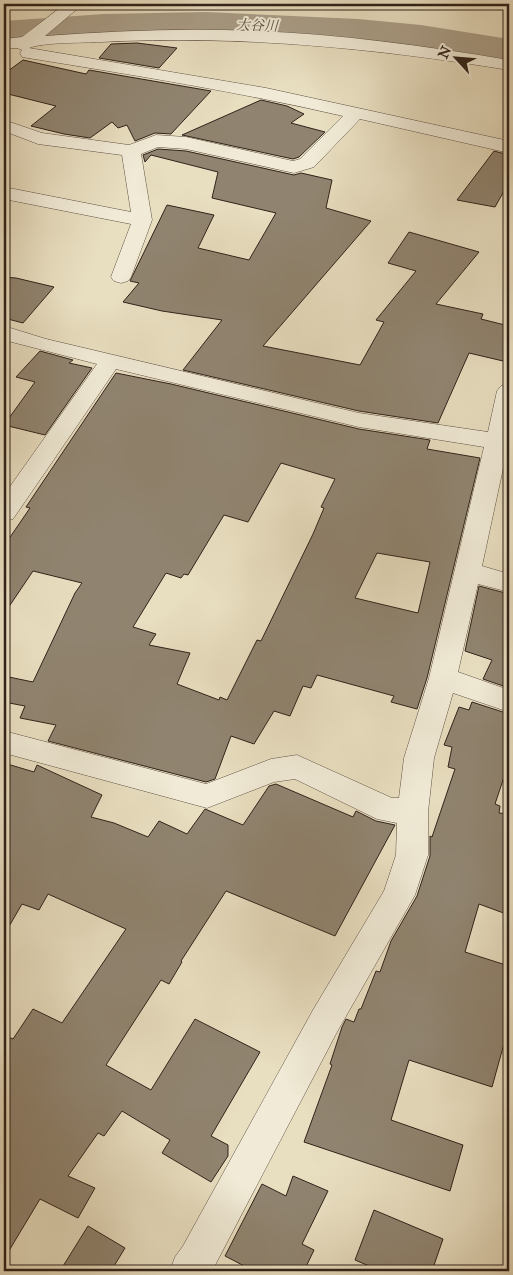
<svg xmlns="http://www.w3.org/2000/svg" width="513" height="1275" font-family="'IM FELL Great Primer','Noto Serif JP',serif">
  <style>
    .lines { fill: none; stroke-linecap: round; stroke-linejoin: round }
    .river { fill: #aa9e88; fill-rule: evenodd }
    .building { fill: #908470; stroke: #31221a; fill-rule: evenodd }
    .street-casing { stroke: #5f5144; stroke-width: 1 }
    .street { fill: #f0ead6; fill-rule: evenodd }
    .labels { text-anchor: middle; stroke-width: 4; stroke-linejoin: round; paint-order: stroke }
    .far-water-label { font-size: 14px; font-style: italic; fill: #5b4d40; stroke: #f0ead6 }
  </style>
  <rect width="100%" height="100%" fill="#e8dec0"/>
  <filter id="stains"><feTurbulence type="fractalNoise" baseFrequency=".004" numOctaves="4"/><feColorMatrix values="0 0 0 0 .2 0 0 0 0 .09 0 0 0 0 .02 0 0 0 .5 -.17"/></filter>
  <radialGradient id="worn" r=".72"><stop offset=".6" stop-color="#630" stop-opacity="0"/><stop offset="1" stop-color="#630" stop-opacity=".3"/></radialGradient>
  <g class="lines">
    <path class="river" d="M 206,12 L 358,19 L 421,25 L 509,39 L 509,61 C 459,54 410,44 359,40 C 240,29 123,34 4,41 L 4,21 L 104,14 Z"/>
  </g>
  <g class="building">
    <path d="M 137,43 L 177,48 L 159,68 L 99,58 L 111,44 Z"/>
    <path d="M 23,60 L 86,74 L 89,70 L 211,91 L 171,134 L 155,133 L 135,141 L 127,125 L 118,128 L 112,122 L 90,138 L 64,134 L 31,126 L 56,106 L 4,93 L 4,74 Z"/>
    <path d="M 261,100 L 287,106 L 304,114 L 291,123 L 325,132 L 299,157 L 293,159 L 182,135 Z"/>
    <path d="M 158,149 L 186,151 L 294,175 L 301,173 L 332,180 L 326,208 L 371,221 L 263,346 L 360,365 L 384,322 L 376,320 L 416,271 L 388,263 L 409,232 L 479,252 L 436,304 L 483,314 L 481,319 L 509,326 L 509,349 L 503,361 L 469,353 L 438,423 L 359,411 L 183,370 L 222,320 L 162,311 L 123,302 L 139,283 L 130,281 L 167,205 L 214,215 L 198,248 L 249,260 L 276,213 L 212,198 L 218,172 L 151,155 L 145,162 L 143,155 Z"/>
    <path d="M 494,151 L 509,155 L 509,182 L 495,207 L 457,200 Z"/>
    <path d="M 4,277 L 16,278 L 54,287 L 23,323 L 4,318 Z"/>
    <path d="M 40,351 L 73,360 L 69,363 L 92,368 L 45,435 L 4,425 L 35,382 L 16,377 Z"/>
    <path d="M 116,373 L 171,384 L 359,429 L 430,440 L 427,449 L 480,458 L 427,678 L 417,709 L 391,702 L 394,696 L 317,675 L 311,688 L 303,686 L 290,716 L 274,711 L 254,744 L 231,736 L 215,779 L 206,782 L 48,741 L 56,725 L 20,718 L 25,706 L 4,702 L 4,676 L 33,682 L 75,593 L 82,583 L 33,571 L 4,614 L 4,546 L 30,508 L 26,507 ZM 281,463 L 335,479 L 321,507 L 324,508 L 313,534 L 261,641 L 257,640 L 227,700 L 220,697 L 219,700 L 177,684 L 190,653 L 149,645 L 156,634 L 133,627 L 166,573 L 181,578 L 184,574 L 188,575 L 224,515 L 248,522 ZM 377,553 L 430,562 L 418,613 L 355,598 Z"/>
    <path d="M 479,586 L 509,594 L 509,688 L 483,679 L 492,660 L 465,651 Z"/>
    <path d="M 472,702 L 509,714 L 509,762 L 495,804 L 500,806 L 499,813 L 509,814 L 509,915 L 479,904 L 465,952 L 509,966 L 509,1042 L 505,1040 L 492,1087 L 409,1060 L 391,1120 L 463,1145 L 450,1191 L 304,1142 L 332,1065 L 330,1064 L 342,1027 L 346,1019 L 354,1022 L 359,1009 L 361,1009 L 376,971 L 380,972 L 391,941 L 417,896 L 430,856 L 430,836 L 432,837 L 455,769 L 448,767 L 452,747 L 444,745 L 459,707 L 469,710 Z"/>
    <path d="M 4,763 L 34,772 L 37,765 L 102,795 L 91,817 L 114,823 L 148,837 L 159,821 L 187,834 L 205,809 L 243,825 L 269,786 L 276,784 L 353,817 L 356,811 L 376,821 L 395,825 L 335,936 L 226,891 L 181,961 L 182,962 L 169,984 L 161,980 L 106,1065 L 151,1090 L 195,1019 L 260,1052 L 211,1136 L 228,1145 L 228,1156 L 211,1182 L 162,1153 L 170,1140 L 122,1111 L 104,1136 L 98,1133 L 68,1176 L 95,1188 L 78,1218 L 40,1199 L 4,1259 L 4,1035 L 13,1039 L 33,1009 L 62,1023 L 126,929 L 48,894 L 39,910 L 22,904 L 4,935 Z"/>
    <path d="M 293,1176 L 328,1191 L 302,1244 L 314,1250 L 304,1271 L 254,1271 L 225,1256 L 262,1184 L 286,1196 Z"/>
    <path d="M 374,1210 L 443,1239 L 432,1271 L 381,1271 L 355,1260 Z"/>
    <path d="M 88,1226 L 125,1248 L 111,1271 L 60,1271 Z"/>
  </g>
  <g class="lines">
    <g class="street-casing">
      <g id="street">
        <path d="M 65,4 L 83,4 L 45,36 C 114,31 184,28 253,31 C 339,34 425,46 509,60 L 509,70 C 373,48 239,35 101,42 C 84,43 44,42 29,48 L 266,88 L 509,141 L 509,153 L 360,119 L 314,167 L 294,173 L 186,149 L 158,147 L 141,154 L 152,220 L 131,277 L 128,281 L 121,283 L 114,281 L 111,277 L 131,224 L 4,199 L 4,187 L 131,212 L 122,155 L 38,144 L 4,131 L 4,120 L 42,133 L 129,145 L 156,135 L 186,137 L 293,161 L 300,159 L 343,116 C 239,92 134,75 28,58 L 22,57 L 20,53 L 22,50 L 17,48 L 4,49 L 4,39 L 22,37 Z"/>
        <path d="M 4,326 L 46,339 L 359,413 L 488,432 L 497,391 L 501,386 L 509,384 L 509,451 L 507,450 L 482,566 L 509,574 L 509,592 L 478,584 L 458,672 L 509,690 L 509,712 L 453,693 L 434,758 L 428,812 L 428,855 L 415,895 L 337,1032 L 212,1271 L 170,1271 L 175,1257 L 183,1246 L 313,1010 L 384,891 L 396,855 L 397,823 L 377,819 L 295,779 L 274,782 L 207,808 L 4,753 L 4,731 L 206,784 L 271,759 L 297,755 L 392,798 L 399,798 L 404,758 L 429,678 L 484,447 L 359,427 L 116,369 L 13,519 L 4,521 L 4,495 L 97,364 L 4,340 Z"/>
      </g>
    </g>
    <use href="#street" class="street"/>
  </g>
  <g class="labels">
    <g class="far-water-label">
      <text transform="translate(257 25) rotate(2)" y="5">大谷川</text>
    </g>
  </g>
  <rect width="513" height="1275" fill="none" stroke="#e8dec0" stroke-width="20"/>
  <rect x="5" y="5" width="503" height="1265" fill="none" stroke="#31221a" stroke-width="2.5"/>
  <rect x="10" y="10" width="493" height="1255" fill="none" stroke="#31221a"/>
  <g transform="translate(456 58) rotate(296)" stroke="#f0ead6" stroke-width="4" paint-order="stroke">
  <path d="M0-4L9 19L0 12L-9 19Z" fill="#31221a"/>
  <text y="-8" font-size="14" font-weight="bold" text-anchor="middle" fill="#31221a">N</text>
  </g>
  <rect width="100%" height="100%" filter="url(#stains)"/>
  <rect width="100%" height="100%" fill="url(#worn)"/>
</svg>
